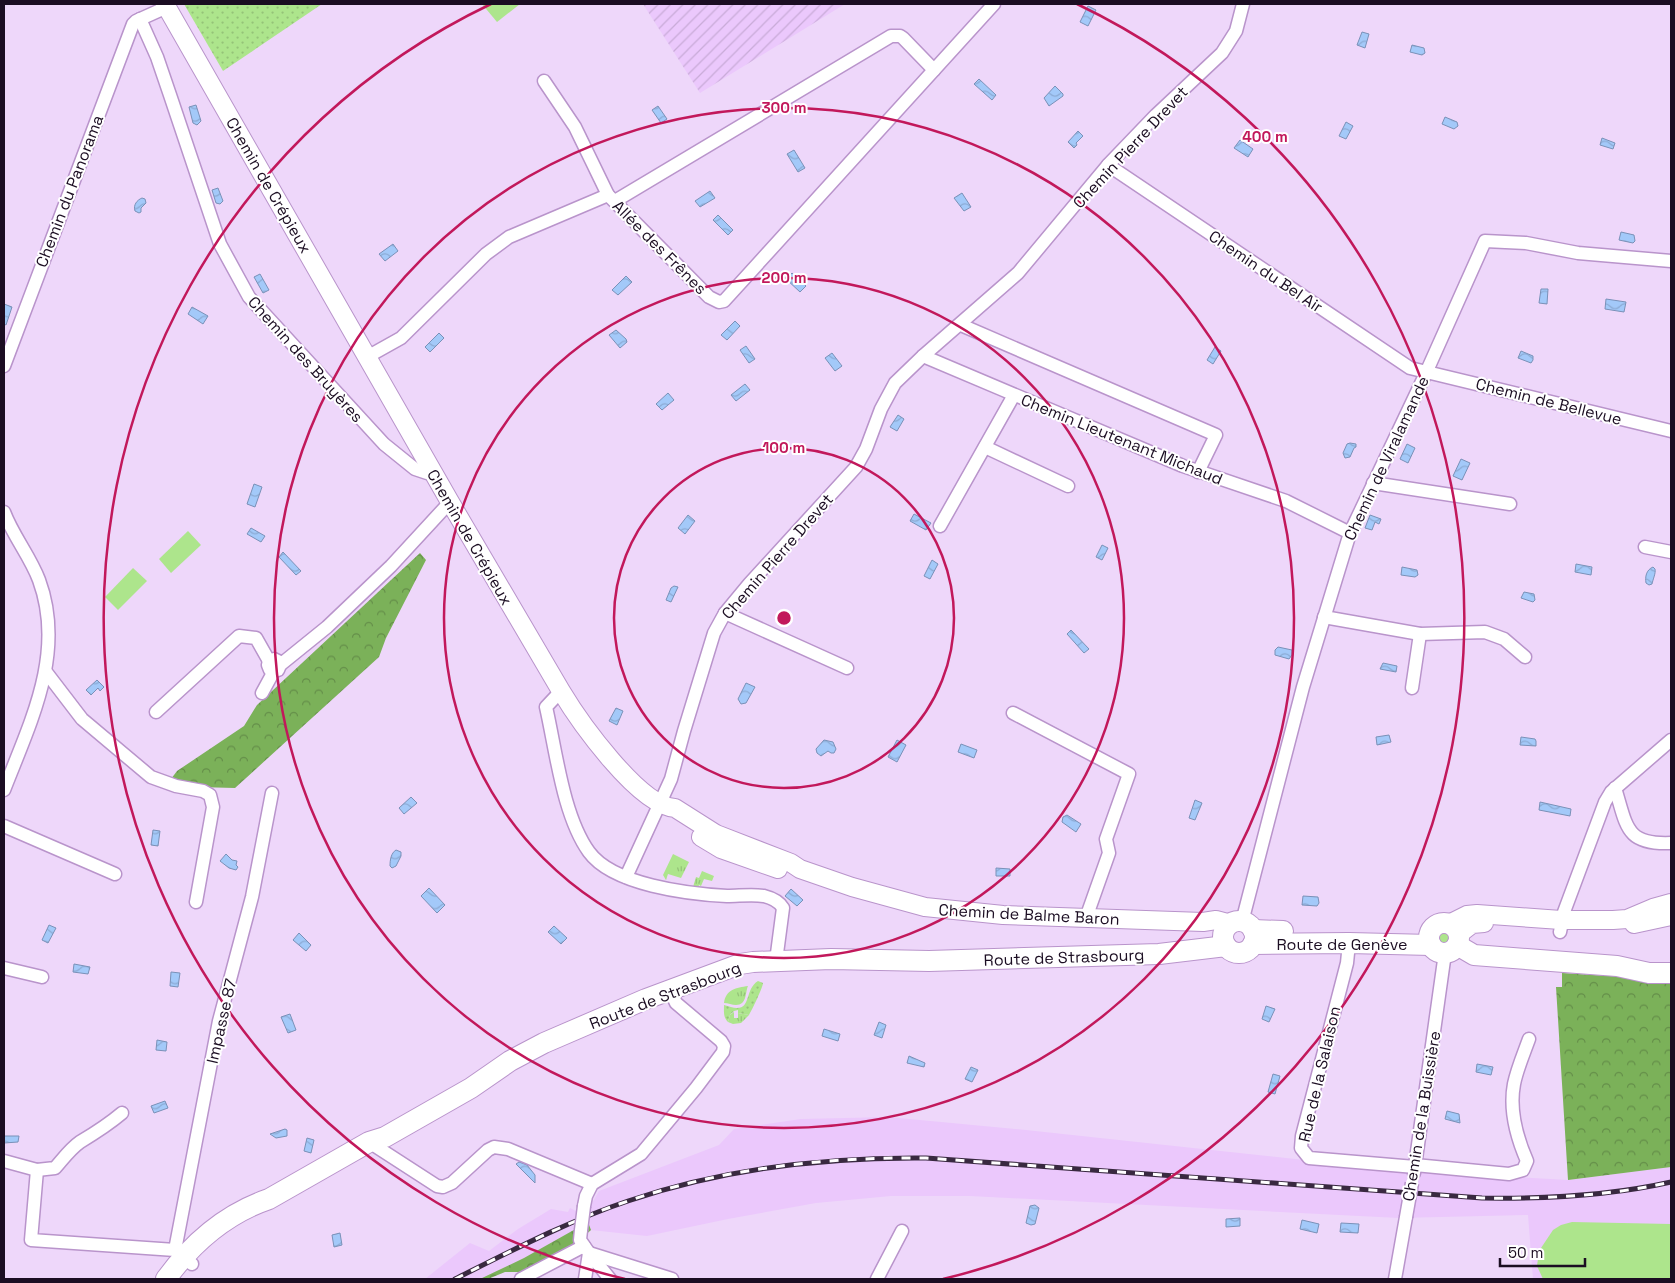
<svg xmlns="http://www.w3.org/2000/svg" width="1675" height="1283" font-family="'Space Grotesk',sans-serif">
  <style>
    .built { fill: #ebc8fc }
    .industrial { fill: url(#industrial-furrows) }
    .grass { fill: url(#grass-tufts) }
    .forest { fill: url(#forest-crowns) }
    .park { fill: url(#park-dots) }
    .pitch { fill: #ade58c }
    .water { fill: url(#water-waves); stroke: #7a91b8 }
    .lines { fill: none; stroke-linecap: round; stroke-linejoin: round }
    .street-casing { stroke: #b994cb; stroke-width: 15 }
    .secondary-casing { stroke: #b994cb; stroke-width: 20 }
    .primary-casing { stroke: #b994cb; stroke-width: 22 }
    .street { stroke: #fff; stroke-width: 12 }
    .secondary { stroke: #fff; stroke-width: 18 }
    .primary { stroke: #fff; stroke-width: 20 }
    .rail-casing { stroke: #392940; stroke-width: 5 }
    .rail { stroke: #fff; stroke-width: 3; stroke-dasharray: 9; stroke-linecap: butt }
    .street-bridge-casing { stroke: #b994cb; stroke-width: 15; stroke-linecap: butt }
    .street-bridge { stroke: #fff; stroke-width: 12 }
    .ring { fill: none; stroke: #c2185b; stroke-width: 2.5 }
    .labels { text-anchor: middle; stroke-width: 4; stroke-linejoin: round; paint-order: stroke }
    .street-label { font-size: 16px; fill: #1b0d22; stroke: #fff }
    .centre { fill: #c2185b; stroke: #fff; stroke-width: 2.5 }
    .ring-label { font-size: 15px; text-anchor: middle; font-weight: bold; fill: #c2185b; stroke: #fff; stroke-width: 4; stroke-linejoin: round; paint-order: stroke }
  </style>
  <defs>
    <pattern id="industrial-furrows" width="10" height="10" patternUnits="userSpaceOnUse" patternTransform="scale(1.25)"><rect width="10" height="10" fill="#ebc8fc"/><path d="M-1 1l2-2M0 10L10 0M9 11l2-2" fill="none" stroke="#c9abd8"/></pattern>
    <pattern id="grass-tufts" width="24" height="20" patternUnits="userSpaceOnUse" patternTransform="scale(1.25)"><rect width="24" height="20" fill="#ade58c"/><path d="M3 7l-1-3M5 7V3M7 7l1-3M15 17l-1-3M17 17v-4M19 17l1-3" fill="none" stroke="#94c378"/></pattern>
    <pattern id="forest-crowns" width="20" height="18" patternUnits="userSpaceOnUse" patternTransform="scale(1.25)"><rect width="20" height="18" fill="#7bb159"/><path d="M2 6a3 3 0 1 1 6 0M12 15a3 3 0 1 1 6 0" fill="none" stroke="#648e49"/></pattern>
    <pattern id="park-dots" width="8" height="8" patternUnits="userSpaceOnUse" patternTransform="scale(1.25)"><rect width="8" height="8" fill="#ade58c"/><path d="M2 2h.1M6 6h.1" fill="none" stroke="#94c378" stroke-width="1.8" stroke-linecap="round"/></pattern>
    <pattern id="water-waves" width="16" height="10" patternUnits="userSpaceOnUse" patternTransform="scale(1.25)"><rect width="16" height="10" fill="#a3c9f9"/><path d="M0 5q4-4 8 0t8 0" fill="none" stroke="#8cabd5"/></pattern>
  </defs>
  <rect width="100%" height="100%" fill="#eed7fa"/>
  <g class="built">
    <path d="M 888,1117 L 1026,1130 L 1406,1171 L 1568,1180 L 1671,1167 L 1671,1279 L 1533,1279 L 1528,1215 L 1399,1218 L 970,1196 L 891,1196 L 816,1203 L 728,1219 L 647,1236 L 591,1230 L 588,1222 L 587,1212 L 599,1191 L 719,1145 L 734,1129 L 801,1119 Z"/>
    <path d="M 570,1208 L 576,1211 L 570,1249 L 524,1272 L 505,1272 L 488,1279 L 425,1279 L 470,1243 L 489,1251 L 518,1229 L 551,1209 L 568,1212 Z"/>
  </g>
  <path class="industrial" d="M 643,4 L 845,4 L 700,93 Z"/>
  <g class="grass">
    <path d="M 673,854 L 689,862 L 681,878 L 668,874 L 666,880 L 663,875 Z"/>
    <path d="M 702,871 L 714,876 L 712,881 L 704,879 L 701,886 L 699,885 L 698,888 L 693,887 L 696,877 L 699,878 Z"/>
    <circle cx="1444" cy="938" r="6"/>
    <path d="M 748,986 C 745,993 747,1005 736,1005 C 732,1005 728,1003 724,1003 C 726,989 736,988 748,986 Z"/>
    <path d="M 734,1012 L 734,1018 L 738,1018 L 738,1013 L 749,1015 L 741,1023 L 733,1024 L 728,1022 L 730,1015 Z"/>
  </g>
  <g class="forest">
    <path d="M 420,553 L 426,560 L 386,638 L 379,657 L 235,788 L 197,787 L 171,779 L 177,771 L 244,726 L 257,705 Z"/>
    <path d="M 1562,973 L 1671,980 L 1671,1167 L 1568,1180 L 1556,987 L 1562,987 Z"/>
    <path d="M 588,1222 L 591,1230 L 570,1249 L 524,1272 L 505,1272 L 488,1279 L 480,1279 L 524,1258 Z"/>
  </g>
  <g class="park">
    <path d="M 184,4 L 322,4 L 223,71 Z"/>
    <path d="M 758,981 L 763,983 C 763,987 752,1010 749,1015 L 738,1013 L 738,1010 L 734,1011 L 730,1015 L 728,1022 C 723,1017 724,1012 724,1005 C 729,1006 733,1008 737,1008 C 751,1008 745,989 758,981 Z"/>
  </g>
  <g class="pitch">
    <path d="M 482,4 L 520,4 L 497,22 Z"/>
    <path d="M 188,531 L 201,545 L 171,573 L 159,559 Z"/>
    <path d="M 133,568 L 147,581 L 118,610 L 105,597 Z"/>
    <path d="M 1572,1222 L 1671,1224 L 1671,1279 L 1543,1279 L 1537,1266 L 1539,1251 L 1553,1230 L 1561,1225 Z"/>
  </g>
  <g class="water">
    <path d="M 1088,6 L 1096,10 L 1088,26 L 1080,22 Z"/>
    <path d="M 1362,32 L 1369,34 L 1365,48 L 1357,45 Z"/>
    <path d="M 1412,45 L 1424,48 L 1425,53 L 1422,55 L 1410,52 Z"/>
    <path d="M 979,79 L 996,95 L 992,100 L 974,84 Z"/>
    <path d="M 1055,86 L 1063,94 L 1063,96 L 1049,106 L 1044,98 Z"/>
    <path d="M 196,105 L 201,121 L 197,125 L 193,123 L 189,107 Z"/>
    <path d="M 658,106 L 667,119 L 661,123 L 652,110 Z"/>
    <path d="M 1445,117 L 1457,122 L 1458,126 L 1454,129 L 1442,124 Z"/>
    <path d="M 1346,122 L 1353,126 L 1346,139 L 1339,136 Z"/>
    <path d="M 1078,131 L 1083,136 L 1076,143 L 1077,145 L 1074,148 L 1068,142 Z"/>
    <path d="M 1602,138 L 1615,143 L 1613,149 L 1600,145 Z"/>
    <path d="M 1240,140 L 1253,149 L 1248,157 L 1234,148 Z"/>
    <path d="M 794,150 L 805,168 L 798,172 L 787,154 Z"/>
    <path d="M 218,188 L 223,201 L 220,204 L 216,203 L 212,190 Z"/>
    <path d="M 710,191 L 715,198 L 700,207 L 695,201 Z"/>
    <path d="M 962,193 L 971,207 L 964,211 L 954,198 Z"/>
    <path d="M 142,198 L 145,199 L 146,203 L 141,208 L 141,212 L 139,213 L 135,211 C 133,205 137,200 142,198 Z"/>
    <path d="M 718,215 L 733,230 L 728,235 L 713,220 Z"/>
    <path d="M 1621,232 L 1634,235 L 1635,241 L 1633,243 L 1619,240 Z"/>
    <path d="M 393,244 L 398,251 L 385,261 L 379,254 Z"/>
    <path d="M 792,273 L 806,286 L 800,292 L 786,279 Z"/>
    <path d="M 260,274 L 269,290 L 263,293 L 254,277 Z"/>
    <path d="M 626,276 L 632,282 L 618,295 L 612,290 Z"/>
    <path d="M 1541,289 L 1548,289 L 1547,304 L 1539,303 Z"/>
    <path d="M 1606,299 L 1626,302 L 1624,312 L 1605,309 Z"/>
    <path d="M 4,304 L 12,307 L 6,325 L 4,324 Z"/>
    <path d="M 192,307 L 208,316 L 203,324 L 188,314 Z"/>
    <path d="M 735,321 L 740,326 L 727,340 L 721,335 Z"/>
    <path d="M 616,330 L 626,339 L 627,342 L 620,348 L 609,335 Z"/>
    <path d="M 439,333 L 444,338 L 430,352 L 425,347 Z"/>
    <path d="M 746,346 L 755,359 L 749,363 L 740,350 Z"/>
    <path d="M 1215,347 L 1221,351 L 1213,364 L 1207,360 Z"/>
    <path d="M 1521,351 L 1533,356 L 1533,360 L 1531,363 L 1518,358 Z"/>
    <path d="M 832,353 L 842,366 L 835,371 L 825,358 Z"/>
    <path d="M 745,384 L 750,390 L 736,401 L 731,395 Z"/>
    <path d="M 668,393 L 674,400 L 662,410 L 656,404 Z"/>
    <path d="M 898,415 L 904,419 L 897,431 L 890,427 Z"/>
    <path d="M 1350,443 L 1356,444 L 1356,447 L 1354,448 L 1350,457 L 1345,458 L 1343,453 L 1347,444 Z"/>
    <path d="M 1407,444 L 1415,448 L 1408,463 L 1400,459 Z"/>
    <path d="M 1461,459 L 1470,463 L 1462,480 L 1453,476 Z"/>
    <path d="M 254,484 L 262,487 L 255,507 L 247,504 Z"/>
    <path d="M 914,514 L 931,523 L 926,530 L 910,521 Z"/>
    <path d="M 688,515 L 695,521 L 685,534 L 678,528 Z"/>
    <path d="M 1370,515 L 1381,519 L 1379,524 L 1375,522 L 1372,530 L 1365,528 Z"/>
    <path d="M 251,528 L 265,536 L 261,542 L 247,534 Z"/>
    <path d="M 1102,545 L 1108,548 L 1102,560 L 1096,557 Z"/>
    <path d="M 283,552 L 301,571 L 296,575 L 279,557 Z"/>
    <path d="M 932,560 L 938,564 L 930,579 L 924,576 Z"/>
    <path d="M 1576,564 L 1592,567 L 1591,575 L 1575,572 Z"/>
    <path d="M 1402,567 L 1417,570 L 1418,575 L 1415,577 L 1401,575 Z"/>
    <path d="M 1653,567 L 1655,569 C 1656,573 1653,579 1652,584 L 1649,585 L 1646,583 C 1645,577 1646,570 1653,567 Z"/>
    <path d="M 674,586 L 678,587 L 671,602 L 666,600 L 671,588 Z"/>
    <path d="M 1524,592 L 1534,594 L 1535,600 L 1533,602 L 1521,598 Z"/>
    <path d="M 1071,630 L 1089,649 L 1084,653 L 1067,634 Z"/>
    <path d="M 1278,647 L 1292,650 L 1292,655 L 1289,659 L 1275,655 L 1275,650 Z"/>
    <path d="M 1383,663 L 1397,666 L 1396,672 L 1380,669 Z"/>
    <path d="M 97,680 L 104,687 L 100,691 L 98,688 L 91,695 L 86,690 Z"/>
    <path d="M 746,683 L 755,687 L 746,703 L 741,704 L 738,699 Z"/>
    <path d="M 616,708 L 623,711 L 617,725 L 609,721 Z"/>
    <path d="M 1389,735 L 1391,742 L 1377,745 L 1376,737 Z"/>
    <path d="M 1521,737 L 1535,739 L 1536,741 L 1536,746 L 1520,745 Z"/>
    <path d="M 824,740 L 833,742 L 836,749 L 834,753 L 831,753 L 828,751 L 821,756 L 817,753 L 816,749 Z"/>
    <path d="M 897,740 L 906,745 L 897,762 L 888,757 Z"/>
    <path d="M 961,744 L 977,750 L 974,758 L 958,752 Z"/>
    <path d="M 411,797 L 417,803 L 404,814 L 399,808 Z"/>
    <path d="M 1195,800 L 1202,803 L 1195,820 L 1189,818 Z"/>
    <path d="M 1540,802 L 1571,809 L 1570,816 L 1539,810 Z"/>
    <path d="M 1067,815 L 1081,824 L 1076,832 L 1062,822 L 1063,817 Z"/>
    <path d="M 153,830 L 160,831 L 158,846 L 151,845 Z"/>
    <path d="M 396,850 L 401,852 L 401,856 L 396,866 L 392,868 L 390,866 C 390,860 391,853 396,850 Z"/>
    <path d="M 226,854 L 232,860 L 237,861 L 236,865 L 238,867 L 236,870 L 229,868 L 220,861 Z"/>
    <path d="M 996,868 L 1010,869 L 1010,876 L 996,876 Z"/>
    <path d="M 429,888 L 445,905 L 437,913 L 421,896 Z"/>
    <path d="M 791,889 L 803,900 L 797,906 L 785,896 Z"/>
    <path d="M 1303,896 L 1318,897 L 1319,903 L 1317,906 L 1302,905 Z"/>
    <path d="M 49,925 L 56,928 L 48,943 L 42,940 Z"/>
    <path d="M 554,926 L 567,938 L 561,944 L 548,932 Z"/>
    <path d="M 299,933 L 311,945 L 306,951 L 293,940 Z"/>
    <path d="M 74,964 L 90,967 L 88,974 L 73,972 Z"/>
    <path d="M 171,972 L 180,973 L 178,987 L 170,986 Z"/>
    <path d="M 1266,1006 L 1275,1009 L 1269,1022 L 1262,1019 Z"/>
    <path d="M 290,1014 L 296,1030 L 288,1033 L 281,1017 Z"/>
    <path d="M 879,1022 L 886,1025 L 882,1038 L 874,1035 Z"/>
    <path d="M 824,1029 L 840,1034 L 838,1041 L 822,1036 Z"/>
    <path d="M 157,1040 L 167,1042 L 166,1051 L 156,1050 Z"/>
    <path d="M 909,1056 L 925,1063 L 924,1067 L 907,1063 Z"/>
    <path d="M 1477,1064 L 1493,1067 L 1491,1075 L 1476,1072 Z"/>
    <path d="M 971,1067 L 978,1070 L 972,1082 L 965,1079 Z"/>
    <path d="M 1273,1074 L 1280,1076 L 1275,1094 L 1268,1092 Z"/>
    <path d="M 165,1101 L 168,1108 L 154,1113 L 151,1106 Z"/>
    <path d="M 1447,1111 L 1459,1114 L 1460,1123 L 1445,1119 Z"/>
    <path d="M 285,1129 L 287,1130 L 287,1136 L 276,1138 L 270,1134 Z"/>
    <path d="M 4,1136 L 19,1136 L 18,1142 L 4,1143 Z"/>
    <path d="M 307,1138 L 314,1140 L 311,1153 L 304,1151 Z"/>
    <path d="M 519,1162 L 527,1165 L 535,1175 L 535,1183 L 516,1164 Z"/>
    <path d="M 1035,1205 L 1039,1208 L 1035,1224 L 1031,1225 L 1026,1223 L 1030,1206 Z"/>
    <path d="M 1240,1218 L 1240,1226 L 1226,1227 L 1226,1219 Z"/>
    <path d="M 1302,1220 L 1319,1224 L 1317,1233 L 1300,1229 Z"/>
    <path d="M 1341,1223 L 1359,1224 L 1358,1233 L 1340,1232 Z"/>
    <path d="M 340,1233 L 342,1245 L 334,1247 L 332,1235 Z"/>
  </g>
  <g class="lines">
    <g class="street-casing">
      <g id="street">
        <path d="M 140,19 L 157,57 L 170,95 L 220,244 L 249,297 L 384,444 L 415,469 L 427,473 L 432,471"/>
        <path d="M 544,81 L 575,127 L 608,195"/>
        <path d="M 1108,165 L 1410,368 L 1671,431"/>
        <path d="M 615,201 L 891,36 L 900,36 L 903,38 L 934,70"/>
        <path d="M 961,325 L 1216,435 L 1198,472"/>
        <path d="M 923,356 L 1183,466 L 1286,501 L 1350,533"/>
        <path d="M 367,357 L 401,338 L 486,254 L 509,237 L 608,195 L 709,297 L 719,302 L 724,301 L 994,4"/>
        <path d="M 4,366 L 133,24 L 136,21 L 167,7"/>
        <path d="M 985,447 L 1068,486"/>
        <path d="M 1373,483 L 1510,504"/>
        <path d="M 4,512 C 13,536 30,556 39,580 C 66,653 30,723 4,790"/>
        <path d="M 940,526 L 1014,395"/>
        <path d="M 1645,547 L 1671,552"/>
        <path d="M 725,613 L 847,668"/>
        <path d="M 1324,617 L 1420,634 L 1485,632 L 1504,639 L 1525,657"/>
        <path d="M 280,665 L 327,627 L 391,566 L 450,502"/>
        <path d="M 46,672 L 82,719 L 151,777 L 176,786 L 203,791 L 210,795 L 213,807 L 196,902"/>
        <path d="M 1412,688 L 1420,634"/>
        <path d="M 561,691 L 546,707 C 556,751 563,816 589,852 C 613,885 688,894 727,896 C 739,896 752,894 764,896 C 772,898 779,901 783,908 L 776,961"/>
        <path d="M 262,693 L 274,671 L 278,670 L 280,665 L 278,661 L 274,659 L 269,661 L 268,665 L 270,670 L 274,671"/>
        <path d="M 156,712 L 239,636 L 256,638 L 269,661"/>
        <path d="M 1013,713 L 1129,774 L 1106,839 L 1109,853 L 1086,918"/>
        <path d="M 1615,788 C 1627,826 1625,845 1671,843"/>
        <path d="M 4,826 L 115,874"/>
        <path d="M 626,877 L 671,779 L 684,731 L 714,633 L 725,613 L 749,584 L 856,467 L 866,449 L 881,409 L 895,383 L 923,356 L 1018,273 L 1108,165 L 1156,115 L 1222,53 L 1236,31 L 1243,4"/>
        <path d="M 1242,922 L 1303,687 L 1350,533 L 1426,373 L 1485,241 L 1526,243 L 1578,253 L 1671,261"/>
        <path d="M 1560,932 L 1564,912 L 1605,802 L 1611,792 L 1671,740"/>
        <path d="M 1349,943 L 1347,963 L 1302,1136 L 1301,1148 L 1309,1158 L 1415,1167"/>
        <path d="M 4,968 L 42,977"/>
        <path d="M 369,1142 L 437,1186 L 443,1187 L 452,1183 L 488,1150 L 494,1147 L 508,1149 L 592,1184"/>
        <path d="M 4,1161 L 37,1170 L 31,1240 L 175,1250 L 192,1264"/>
        <path d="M 1415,1165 L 1509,1174 L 1523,1170 L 1527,1161 C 1517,1138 1509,1110 1514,1084 C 1517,1069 1524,1053 1529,1039"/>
        <path d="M 37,1170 L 55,1168 C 63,1159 70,1149 80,1142 C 95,1133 109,1124 122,1113"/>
        <path d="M 1414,1173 L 1445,953"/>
        <path d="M 584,1206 L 586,1196 L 592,1184 L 641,1154 L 696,1088 L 723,1052 L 724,1046 L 721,1041 L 676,1003 L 670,990"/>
        <path d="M 581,1230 L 580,1240 L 589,1253 L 585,1279"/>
        <path d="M 175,1250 L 219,1021 L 252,897 L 272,793"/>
        <path d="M 589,1253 L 672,1279"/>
        <path d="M 589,1253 L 610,1279"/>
        <path d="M 521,1279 L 584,1246"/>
        <path d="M 877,1279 L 902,1231"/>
        <path d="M 1395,1279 L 1406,1217"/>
      </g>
    </g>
    <g class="secondary-casing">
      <g id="secondary">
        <path d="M 165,4 L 450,502 L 561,691 C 579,721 639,806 675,808 L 716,834 L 791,863 L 800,869 L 852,887 L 925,907 L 1003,915 L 1203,922 L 1216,920 L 1231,924"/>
        <path d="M 701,837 L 721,849 L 778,869"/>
        <path d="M 1449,924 L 1467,915 L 1477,914 L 1561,920 L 1613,920 L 1627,919 L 1653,908 L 1671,903"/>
        <path d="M 1634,924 L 1671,916"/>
        <path d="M 1459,934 L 1472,924 L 1484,923"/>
      </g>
    </g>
    <g class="primary-casing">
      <g id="primary">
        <circle cx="1239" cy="937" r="16"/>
        <circle cx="1444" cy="938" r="15"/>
        <path d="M 1253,930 L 1283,931"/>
        <path d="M 1253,944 L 1349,943 L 1431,945"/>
        <path d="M 1457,945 L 1474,955 L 1617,966 L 1649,973 L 1671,973"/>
        <path d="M 166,1279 C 193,1242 225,1214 269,1199 L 369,1142 L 385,1137 L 471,1088 L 510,1061 L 544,1043 L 646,999 L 740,964 L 753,962 L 831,959 L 929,961 L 1159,954 L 1226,946"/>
      </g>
    </g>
    <use href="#street" class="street"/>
    <use href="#secondary" class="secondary"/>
    <use href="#primary" class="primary"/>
    <g class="rail-casing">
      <path id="rail" d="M 455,1279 C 511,1251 568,1221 628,1201 C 725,1168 824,1157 926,1158 L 1482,1198 C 1545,1199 1609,1196 1671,1182"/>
    </g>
    <use href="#rail" class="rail"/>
    <g class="street-bridge-casing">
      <g id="street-bridge">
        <path d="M 1406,1217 L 1412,1183"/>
        <path d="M 581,1230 L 584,1206"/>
      </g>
    </g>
    <use href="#street-bridge" class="street-bridge"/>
  </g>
  <g class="ring">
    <circle cx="784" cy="618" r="170"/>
    <circle cx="784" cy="618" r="340"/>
    <circle cx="784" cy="618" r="510"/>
    <path d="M625 1279A680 680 0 0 1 491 4M1077 4A680 680 0 0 1 943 1279"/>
  </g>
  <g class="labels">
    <g class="street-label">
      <text transform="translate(1130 147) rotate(-47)" y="6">Chemin Pierre Drevet</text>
      <text transform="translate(269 185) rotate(60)" y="6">Chemin de Crépieux</text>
      <text transform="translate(69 191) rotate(-69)" y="6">Chemin du Panorama</text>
      <text transform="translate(660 247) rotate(45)" y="6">Allée des Frênes</text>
      <text transform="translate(1266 271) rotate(34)" y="6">Chemin du Bel Air</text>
      <text transform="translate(306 359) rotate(48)" y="6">Chemin des Bruyères</text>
      <text transform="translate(1549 401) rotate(14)" y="6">Chemin de Bellevue</text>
      <text transform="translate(1122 439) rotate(22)" y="6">Chemin Lieutenant Michaud</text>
      <text transform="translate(1386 458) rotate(-65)" y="6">Chemin de Viralamande</text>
      <text transform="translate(470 537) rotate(60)" y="6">Chemin de Crépieux</text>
      <text transform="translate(777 556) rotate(-49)" y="6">Chemin Pierre Drevet</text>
      <text transform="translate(1029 914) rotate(3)" y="6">Chemin de Balme Baron</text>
      <text x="1342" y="950">Route de Genève</text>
      <text transform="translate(1064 957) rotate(-2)" y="6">Route de Strasbourg</text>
      <text transform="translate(665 995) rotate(-21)" y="6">Route de Strasbourg</text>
      <text transform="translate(221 1021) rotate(-77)" y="6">Impasse 87</text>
      <text transform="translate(1319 1074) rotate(-77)" y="6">Rue de la Salaison</text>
      <text transform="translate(1421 1116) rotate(-81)" y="6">Chemin de la Buissière</text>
    </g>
  </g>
  <circle cx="784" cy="618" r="8" class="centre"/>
  <g class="ring-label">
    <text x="784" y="113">300 m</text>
    <text x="1265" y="142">400 m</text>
    <text x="784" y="283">200 m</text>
    <text x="784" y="453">100 m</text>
  </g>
  <rect width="1675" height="1283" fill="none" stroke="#1b0d22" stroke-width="10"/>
  <path d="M1500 1258v8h85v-8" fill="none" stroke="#1b0d22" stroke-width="2.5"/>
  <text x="1508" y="1258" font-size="15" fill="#1b0d22" stroke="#ffffff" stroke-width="4" paint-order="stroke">50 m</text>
</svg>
